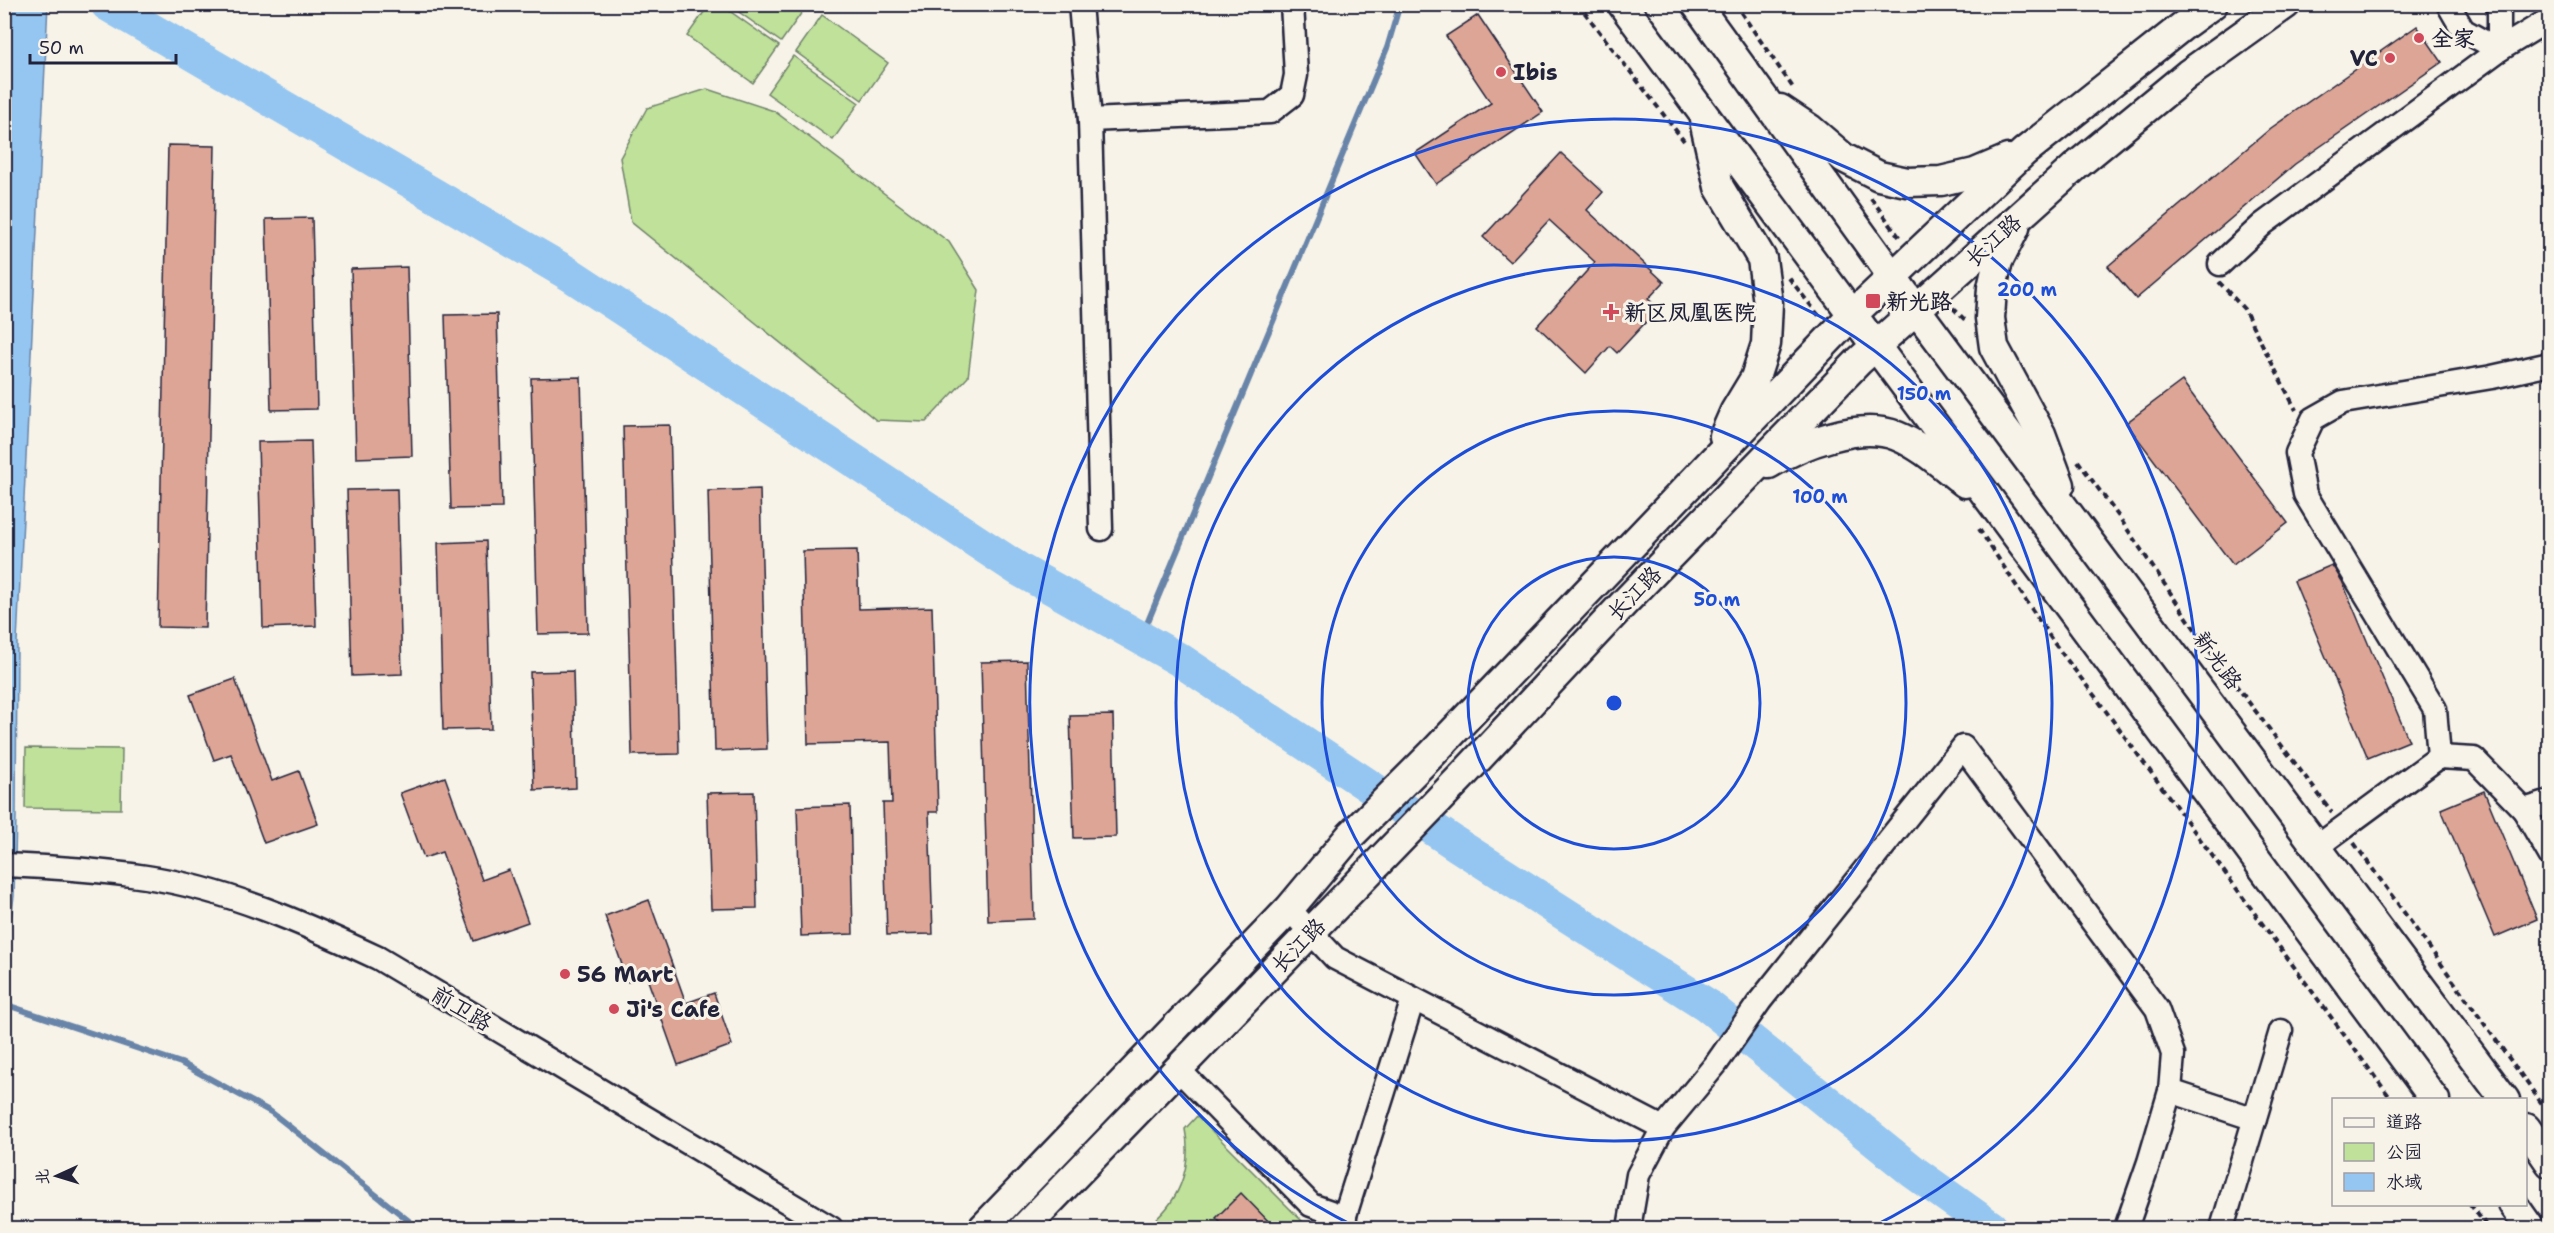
<svg xmlns="http://www.w3.org/2000/svg" width="2554" height="1233" font-family="'Shantell Sans','LXGW WenKai TC',sans-serif">
  <style>
    .green { fill: #bfe19a; stroke: #70826a; stroke-width: 1.5 }
    .water { fill: #95c6f1; stroke: #6784a8; stroke-width: 1.5 }
    .lines { fill: none; stroke-linecap: round; stroke-linejoin: round }
    .stream { stroke: #6784a8; stroke-width: 6 }
    .river { stroke: #95c6f1; stroke-width: 34 }
    .building { fill: #dda596; stroke: #22223b; stroke-width: 1.5 }
    .minor-casing { stroke: #22223b; stroke-width: 27 }
    .major-casing { stroke: #22223b; stroke-width: 33 }
    .path { stroke: #22223b; stroke-width: 4; stroke-dasharray: 6 4.5; stroke-linecap: butt }
    .minor { stroke: #f7f3e8; stroke-width: 22 }
    .major { stroke: #f7f3e8; stroke-width: 28 }
    .ring { fill: none; stroke: #1d4ed8; stroke-width: 3 }
    .poi-dot { fill: #d1495b; stroke: #f7f3e8; stroke-width: 2 }
    .labels { text-anchor: middle; stroke-width: 6; stroke-linejoin: round; paint-order: stroke }
    .poi-label { font-size: 22px; font-weight: bold; fill: #22223b; stroke: #f7f3e8; text-anchor: start }
    .street-label { font-size: 22px; fill: #22223b; stroke: #f7f3e8 }
    .centre { fill: #1d4ed8; stroke: #f7f3e8; stroke-width: 3 }
    .ring-label { font-size: 18px; text-anchor: middle; font-weight: bold; fill: #1d4ed8; stroke: #f7f3e8; stroke-width: 6; stroke-linejoin: round; paint-order: stroke }
  </style>
  <rect width="100%" height="100%" fill="#f7f3e8"/>
  <filter id="ink" filterUnits="userSpaceOnUse"><feTurbulence type="fractalNoise" baseFrequency=".0167" numOctaves="2"/><feDisplacementMap in="SourceGraphic" scale="12" xChannelSelector="R" yChannelSelector="G"/><feConvolveMatrix kernelMatrix="1 2 1 2 8 2 1 2 1" color-interpolation-filters="sRGB"/></filter>
  <g filter="url(#ink)">
    <g class="green">
      <path d="M 709,5 L 721,5 L 779,46 L 753,83 L 687,36 Z"/>
      <path d="M 807,5 L 781,42 L 729,5 L 807,4 Z"/>
      <path d="M 822,15 L 888,63 L 862,100 L 796,52 Z"/>
      <path d="M 793,56 L 859,103 L 833,140 L 767,93 Z"/>
      <path d="M 707,89 L 774,111 L 949,242 L 979,290 L 968,377 L 926,422 L 876,420 L 631,222 L 620,158 L 647,108 Z"/>
      <path d="M 26,748 L 122,749 L 121,809 L 25,808 Z"/>
      <path d="M 1197,1116 L 1309,1228 L 1145,1228 C 1178,1205 1193,1169 1185,1129 Z"/>
    </g>
    <path class="water" d="M 48,4 L 17,642 L 16,817 L 14,896 L 7,949 L 11,972 L 11,1006 L 5,1028 L 4,5 Z"/>
    <g class="lines">
      <g class="stream">
        <path d="M 1141,638 L 1387,48 L 1400,4"/>
        <path d="M 4,1004 L 181,1063 L 271,1112 L 418,1228"/>
      </g>
      <path class="river" d="M 107,4 L 571,275 L 1020,570 L 1180,660 L 1459,846 L 1707,1005 L 1915,1173 L 1992,1228"/>
    </g>
    <g class="building">
      <path d="M 1478,15 L 1543,112 L 1436,184 L 1415,153 L 1491,103 L 1446,36 Z"/>
      <path d="M 2417,26 L 2442,62 L 2295,164 L 2136,299 L 2108,266 L 2271,128 Z"/>
      <path d="M 168,145 L 215,146 L 205,628 L 158,627 Z"/>
      <path d="M 1561,153 L 1603,192 L 1587,210 L 1664,282 L 1648,299 L 1659,308 L 1617,353 L 1610,346 L 1586,373 L 1537,326 L 1595,262 L 1549,220 L 1510,262 L 1483,237 Z"/>
      <path d="M 312,218 L 317,409 L 271,410 L 266,219 Z"/>
      <path d="M 407,267 L 412,456 L 356,458 L 351,269 Z"/>
      <path d="M 497,314 L 502,508 L 451,509 L 445,315 Z"/>
      <path d="M 581,377 L 588,633 L 538,634 L 531,378 Z"/>
      <path d="M 2182,381 L 2288,523 L 2233,565 L 2126,423 Z"/>
      <path d="M 670,425 L 679,754 L 632,755 L 623,426 Z"/>
      <path d="M 311,441 L 316,626 L 263,628 L 258,442 Z"/>
      <path d="M 397,489 L 402,674 L 352,676 L 347,490 Z"/>
      <path d="M 760,489 L 767,749 L 715,751 L 708,491 Z"/>
      <path d="M 486,541 L 491,729 L 443,730 L 438,543 Z"/>
      <path d="M 857,550 L 859,609 L 932,607 L 938,812 L 929,812 L 933,934 L 887,935 L 883,803 L 892,803 L 890,742 L 808,744 L 803,551 Z"/>
      <path d="M 2332,565 L 2342,581 L 2409,741 L 2368,758 L 2294,581 Z"/>
      <path d="M 1027,661 L 1034,919 L 988,921 L 981,662 Z"/>
      <path d="M 573,671 L 576,788 L 534,790 L 530,672 Z"/>
      <path d="M 235,679 L 272,781 L 299,771 L 318,824 L 264,843 L 231,754 L 214,760 L 190,695 Z"/>
      <path d="M 1113,715 L 1116,837 L 1074,838 L 1070,716 Z"/>
      <path d="M 445,777 L 482,880 L 509,870 L 528,922 L 474,941 L 442,852 L 424,858 L 400,793 Z"/>
      <path d="M 2484,791 L 2537,919 L 2495,937 L 2441,809 Z"/>
      <path d="M 754,792 L 757,908 L 711,909 L 707,793 Z"/>
      <path d="M 850,805 L 853,934 L 801,936 L 797,807 Z"/>
      <path d="M 649,900 L 686,1003 L 714,993 L 732,1045 L 678,1065 L 646,975 L 628,982 L 605,916 Z"/>
      <path d="M 1241,1193 L 1275,1228 L 1226,1228 L 1216,1218 Z"/>
    </g>
    <g class="lines">
      <g class="minor-casing">
        <g id="minor">
          <path d="M 1080,4 L 1090,120 L 1101,529"/>
          <path d="M 2448,4 L 2463,30 L 2499,50 L 2499,8 L 2497,4"/>
          <path d="M 1090,120 L 1270,112 L 1292,95 L 1296,75 L 1292,4"/>
          <path d="M 2220,264 L 2263,224 L 2499,50 L 2550,19"/>
          <path d="M 2439,757 L 2435,709 L 2305,494 L 2297,453 L 2313,419 L 2343,402 L 2492,377 L 2550,364"/>
          <path d="M 2524,810 L 2550,855"/>
          <path d="M 2318,846 L 2439,757 L 2474,759 L 2524,810 L 2550,802"/>
          <path d="M 4,865 C 52,867 99,870 146,877 C 227,889 305,924 378,958 L 831,1228"/>
          <path d="M 1289,909 L 1335,958 L 1663,1128"/>
          <path d="M 1179,1070 L 1311,1205 L 1345,1217"/>
          <path d="M 2170,1091 L 2255,1119"/>
          <path d="M 1341,1228 L 1413,999"/>
          <path d="M 1629,1228 L 1638,1175 L 1663,1128 L 1716,1064 L 1760,1001 L 1963,747 L 2157,1009 L 2173,1054 L 2170,1091 L 2149,1162 L 2126,1228"/>
          <path d="M 2222,1228 L 2281,1031"/>
        </g>
      </g>
      <g class="major-casing">
        <g id="major">
          <path d="M 1622,4 L 2435,1100"/>
          <path d="M 1696,4 L 1915,308 L 2505,1100"/>
          <path d="M 1780,109 L 1810,129 L 1844,158 L 1879,176 L 1907,182 L 1941,181 L 1975,173 L 2008,159"/>
          <path d="M 1705,125 L 1719,187 L 1762,259 L 1768,303 L 1766,344 L 1755,378 L 1735,411 L 1724,436"/>
          <path d="M 2015,228 L 1998,261 L 1992,288 L 1990,318 L 1994,347 L 2041,434 L 2060,485"/>
          <path d="M 1769,464 C 1800,444 1860,421 1897,436 C 1922,446 1944,467 1965,483"/>
          <path d="M 2526,1128 L 2550,1163"/>
          <path d="M 2513,1204 L 2530,1228"/>
          <path d="M 983,1228 L 1289,909 L 1350,836 L 1432,754 L 1852,315 L 2024,152 L 2184,25 L 2213,4"/>
          <path d="M 1024,1228 L 1461,777 L 1624,603 L 1859,361 L 2076,166 L 2188,74 L 2286,4"/>
        </g>
      </g>
      <g class="path">
        <path d="M 1578,4 L 1684,141"/>
        <path d="M 1735,4 L 1794,89"/>
        <path d="M 1871,198 L 1900,238"/>
        <path d="M 1789,278 L 1820,317"/>
        <path d="M 2219,282 L 2244,309 L 2296,410"/>
        <path d="M 1953,308 L 1967,322"/>
        <path d="M 2078,461 L 2119,517 L 2207,647 L 2332,812"/>
        <path d="M 1979,529 L 2054,643 L 2097,699 L 2392,1100"/>
        <path d="M 2354,843 L 2550,1115"/>
        <path d="M 2470,1204 L 2488,1228"/>
      </g>
      <use href="#minor" class="minor"/>
      <use href="#major" class="major"/>
    </g>
  </g>
  <g class="ring">
    <circle cx="1614" cy="703" r="146"/>
    <circle cx="1614" cy="703" r="292"/>
    <circle cx="1614" cy="703" r="438"/>
    <path d="M1358 1228A584 584 0 1 1 1870 1228"/>
  </g>
  <g class="poi-dot">
    <circle cx="2419" cy="38" r="6"/>
    <circle cx="2390" cy="58" r="6"/>
    <circle cx="1501" cy="72" r="6"/>
    <rect x="1865" y="293" width="16" height="16" rx="3"/>
    <path d="M1608 303h6v6h6v6h-6v6h-6v-6h-6v-6h6z"/>
    <circle cx="565" cy="974" r="6"/>
    <circle cx="614" cy="1009" r="6"/>
  </g>
  <g class="labels">
    <g class="poi-label">
      <text x="2431" y="46">全家</text>
      <text x="2378" y="66" text-anchor="end">VC</text>
      <text x="1513" y="80">Ibis</text>
      <text x="1886" y="309">新光路</text>
      <text x="1624" y="320">新区凤凰医院</text>
      <text x="577" y="982">56 Mart</text>
      <text x="626" y="1017">Ji's Cafe</text>
    </g>
    <g class="street-label">
      <text transform="translate(1993 240) rotate(-42)" y="8">长江路</text>
      <text transform="translate(1634 593) rotate(-46)" y="8">长江路</text>
      <text transform="translate(2218 660) rotate(54)" y="8">新光路</text>
      <text transform="translate(1298 945) rotate(-46)" y="8">长江路</text>
      <text transform="translate(462 1008) rotate(31)" y="8">前卫路</text>
    </g>
  </g>
  <circle cx="1614" cy="703" r="9" class="centre"/>
  <g class="ring-label">
    <text x="2027" y="296">200 m</text>
    <text x="1924" y="400">150 m</text>
    <text x="1820" y="503">100 m</text>
    <text x="1717" y="606">50 m</text>
  </g>
  <rect width="2554" height="1233" fill="none" stroke="#f7f3e8" stroke-width="24"/>
  <rect x="12" y="12" width="2530" height="1209" fill="none" stroke="#22223b" stroke-width="2" filter="url(#ink)"/>
  <rect x="2332" y="1098" width="195" height="108" fill="#f7f3e8" stroke="#a29fa3" stroke-width="1.5"/>
  <rect x="2344" y="1118" width="30" height="9" fill="#f7f3e8" stroke="#a29fa3" stroke-width="1.5"/>
  <text x="2386" y="1128" font-size="18" fill="#22223b">道路</text>
  <rect x="2344" y="1143" width="30" height="18" fill="#bfe19a" stroke="#a29fa3" stroke-width="1.5"/>
  <text x="2386" y="1158" font-size="18" fill="#22223b">公园</text>
  <rect x="2344" y="1173" width="30" height="18" fill="#95c6f1" stroke="#a29fa3" stroke-width="1.5"/>
  <text x="2386" y="1188" font-size="18" fill="#22223b">水域</text>
  <g transform="translate(57 1176) rotate(266)" stroke="#f7f3e8" stroke-width="4.5" paint-order="stroke">
  <path d="M0-4.5L10 22L0 15L-10 22Z" fill="#22223b"/>
  <text y="-9" font-size="16" font-weight="bold" text-anchor="middle" fill="#22223b">北</text>
  </g>
  <path d="M30 54v9h146v-9" fill="none" stroke="#22223b" stroke-width="3"/>
  <text x="39" y="54" font-size="18" fill="#22223b" stroke="#f7f3e8" stroke-width="4.5" paint-order="stroke">50 m</text>
</svg>
